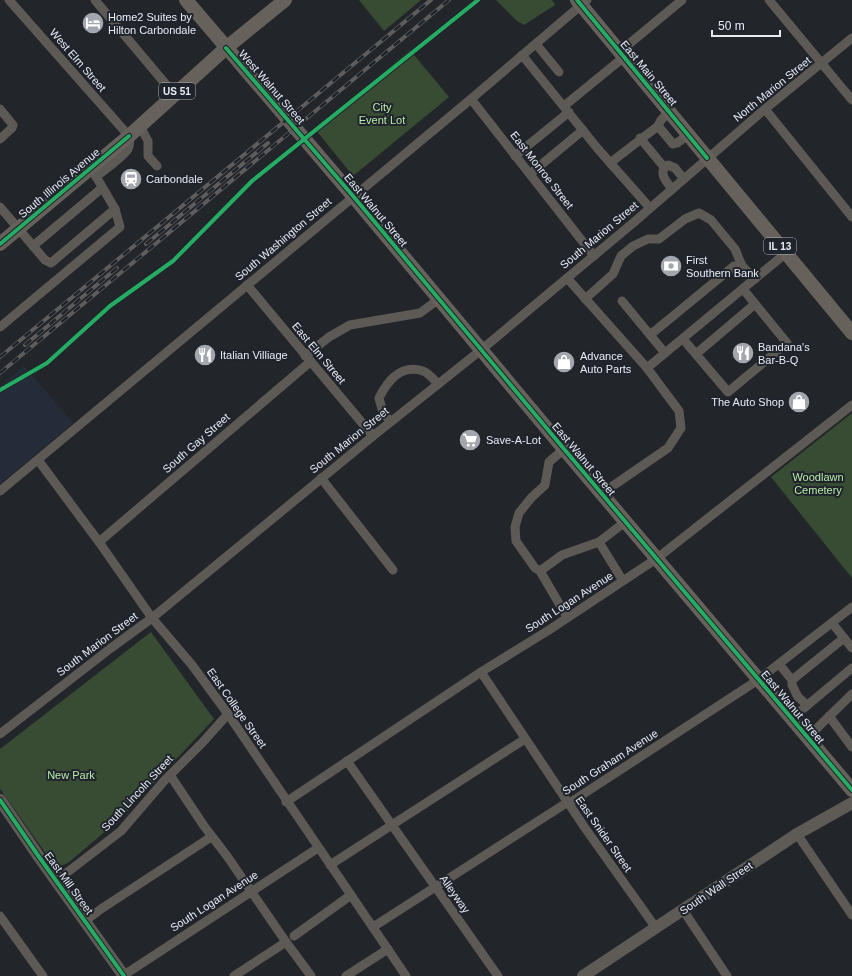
<svg xmlns="http://www.w3.org/2000/svg" width="852" height="976" font-family="Arial,sans-serif">
  <style>
    .built { fill: #252c39 }
    .green { fill: #384b33 }
    .lines { fill: none; stroke-linecap: round; stroke-linejoin: round }
    .minor { stroke: #5d5a56; stroke-width: 9 }
    .major { stroke: #5e5b56; stroke-width: 12 }
    .highway { stroke: #66615b; stroke-width: 14 }
    .rail-casing { stroke: #5e5c5c; stroke-width: 4 }
    .rail { stroke: #1f242c; stroke-width: 2.5; stroke-dasharray: 8; stroke-linecap: butt }
    .cycleway-casing { stroke: #1f242c; stroke-width: 6 }
    .cycleway { stroke: #26ab63; stroke-width: 4 }
    .labels { text-anchor: middle; stroke-width: 4; stroke-linejoin: round; paint-order: stroke }
    .shield { fill: #1f242c; stroke: #acafb7; stroke-width: 1 }
    .shield-label { font-size: 10px; font-weight: bold; fill: #e8ebf2 }
    .poi-label { font-size: 11px; fill: #e8ebf2; stroke: #1f242c; text-anchor: start }
    .street-label { font-size: 11px; fill: #e8ebf2; stroke: #1f242c }
    .park-label { font-size: 11px; fill: #b9eaa7; stroke: #1f242c }
  </style>
  <rect width="100%" height="100%" fill="#222529"/>
  <path class="built" d="M 24,366 L 73,423 L 0,484 L 0,386 Z"/>
  <g class="green">
    <path d="M 359,0 L 421,0 L 384,31 Z"/>
    <path d="M 496,0 L 552,0 L 555,5 L 524,25 L 517,21 Z"/>
    <path d="M 410,50 L 449,97 L 353,176 L 315,129 Z"/>
    <path d="M 852,413 L 852,578 L 771,477 Z"/>
    <path d="M 151,632 L 214,719 L 120,819 L 68,863 L 56,868 L 0,789 L 0,749 Z"/>
  </g>
  <g class="lines">
    <g class="minor">
      <path d="M 9,0 L 129,136 C 130,141 130,145 128,149 C 123,157 104,170 96,177"/>
      <path d="M 95,0 L 174,94"/>
      <path d="M 769,0 L 852,100"/>
      <path d="M 536,44 L 559,72"/>
      <path d="M 522,55 L 598,149 L 650,208"/>
      <path d="M 471,99 L 594,256"/>
      <path d="M 564,106 L 624,57 L 629,44 L 682,0"/>
      <path d="M 0,109 L 13,125 L 12,128 L 0,139"/>
      <path d="M 765,109 L 852,217"/>
      <path d="M 669,112 L 661,120 L 658,126 L 673,144 L 677,143 L 688,135"/>
      <path d="M 140,126 L 148,141 L 148,156 L 157,166"/>
      <path d="M 640,138 L 664,167"/>
      <path d="M 515,156 L 569,112"/>
      <path d="M 610,163 L 658,126"/>
      <path d="M 530,174 L 583,130"/>
      <path d="M 672,189 C 666,181 657,172 668,165 L 675,168 L 684,179"/>
      <path d="M 0,207 L 45,260 L 51,263 L 115,209"/>
      <path d="M 33,246 L 102,188"/>
      <path d="M 567,278 L 647,368"/>
      <path d="M 247,285 L 373,436"/>
      <path d="M 585,299 L 613,274 L 621,256 L 633,246 L 648,239 L 659,239 L 685,219 L 699,213 L 711,220 L 735,249 L 742,266"/>
      <path d="M 622,301 L 665,353"/>
      <path d="M 0,327 L 120,227 L 115,209 L 94,173"/>
      <path d="M 650,335 L 734,266 L 742,266 L 755,279"/>
      <path d="M 683,339 L 728,392 L 787,343 L 743,289"/>
      <path d="M 696,354 L 755,304"/>
      <path d="M 305,356 L 329,337 L 350,325 L 420,313 L 439,299"/>
      <path d="M 390,422 L 382,409 L 379,398 C 388,380 401,364 423,371 C 429,373 434,380 438,384"/>
      <path d="M 564,449 L 549,462 L 545,485 L 531,498 L 519,513 L 515,527 L 516,541 L 535,568 L 540,571 L 562,555 L 599,542 L 625,522"/>
      <path d="M 38,460 L 99,542 L 152,618 L 192,665 L 228,714 L 406,976"/>
      <path d="M 321,478 L 393,570"/>
      <path d="M 0,491 L 471,99 L 587,0"/>
      <path d="M 601,494 L 668,448 L 681,428 L 679,411 L 647,368 L 786,253"/>
      <path d="M 99,542 L 310,362"/>
      <path d="M 599,542 L 623,581"/>
      <path d="M 540,571 L 567,617"/>
      <path d="M 832,623 L 852,648"/>
      <path d="M 779,664 L 792,680 L 792,685 L 798,697 L 807,705"/>
      <path d="M 481,672 L 585,828 L 656,928"/>
      <path d="M 792,680 L 844,638"/>
      <path d="M 829,716 L 852,747"/>
      <path d="M 791,719 L 852,668"/>
      <path d="M 0,734 L 111,648 L 152,618 L 373,436 L 481,350 L 633,223 L 765,109 L 852,38"/>
      <path d="M 807,738 L 852,694"/>
      <path d="M 347,761 L 498,976"/>
      <path d="M 170,775 L 204,826 L 227,856 L 286,942 L 234,976"/>
      <path d="M 286,802 L 481,672 L 549,630 L 656,559 L 852,405"/>
      <path d="M 797,834 L 852,915"/>
      <path d="M 330,865 L 525,739"/>
      <path d="M 56,881 L 121,831 L 164,781 L 202,743 L 228,714"/>
      <path d="M 683,910 L 727,976"/>
      <path d="M 0,916 L 43,976"/>
      <path d="M 85,921 L 101,909 L 211,837"/>
      <path d="M 373,927 L 568,802 L 571,802 L 758,680 L 852,607"/>
      <path d="M 294,936 L 351,895"/>
      <path d="M 286,942 L 311,976"/>
      <path d="M 124,975 L 318,848"/>
      <path d="M 346,976 L 388,949"/>
    </g>
    <g class="major">
      <path d="M 0,800 L 37,854 L 124,976"/>
      <path d="M 583,976 L 797,834 L 852,803"/>
    </g>
    <g class="highway">
      <path d="M 186,0 L 353,196 L 564,449 L 852,790"/>
      <path d="M 577,0 L 852,333"/>
      <path d="M 0,244 L 129,136 L 226,48 L 285,0"/>
    </g>
    <g class="rail-casing">
      <g id="rail">
        <path d="M 146,244 L 268,143"/>
        <path d="M 25,345 L 117,268"/>
        <path d="M 0,357 L 431,0"/>
        <path d="M 0,373 L 449,0"/>
      </g>
    </g>
    <use href="#rail" class="rail"/>
    <g class="cycleway-casing">
      <g id="cycleway">
        <path d="M 577,0 L 707,158"/>
        <path d="M 226,48 L 353,196 L 564,449 L 852,790"/>
        <path d="M 0,244 L 129,136"/>
        <path d="M 0,390 L 47,363 L 110,306 L 173,261 L 252,181 L 478,0"/>
        <path d="M 0,800 L 37,854 L 124,976"/>
      </g>
    </g>
    <use href="#cycleway" class="cycleway"/>
  </g>
  <defs>
    <g id="hotel-disc" transform="scale(1.15)"><circle r="9.5" fill="#a3a6ac" stroke="#1f242c"/><path d="M-6-4.5h1.5V1H6V5H4.5V3h-9V5H-6ZM-4 0a1.8 1.8 0 1 1 3.6 0ZM.5 0V-2.5h3Q6-2.5 6 0Z" fill="#fff"/></g>
    <g id="station-disc" transform="scale(1.15)"><circle r="9.5" fill="#a3a6ac" stroke="#1f242c"/><path d="M-3-6H3Q5-6 5-4V2Q5 4 3 4L4.5 6H3L1.5 4h-3L-3 6H-4.5L-3 4Q-5 4-5 2V-4Q-5-6-3-6ZM-3.5-4v3h7v-3ZM-3.5 1v1.5H-2V1ZM2 1v1.5H3.5V1Z" fill="#fff"/></g>
    <g id="bank-disc" transform="scale(1.15)"><circle r="9.5" fill="#a3a6ac" stroke="#1f242c"/><path d="M-6-4H6V4H-6ZM0-2.3a2.3 2.3 0 1 0 0 4.6a2.3 2.3 0 1 0 0-4.6Z" fill="#fff"/></g>
    <g id="restaurant-disc" transform="scale(1.15)"><circle r="9.5" fill="#a3a6ac" stroke="#1f242c"/><path d="M-5-6h1v4h1v-4h1v4h1v-4h1v5L-1.5 .5V6h-2V.5L-5-1ZM5-6V6H3V1.5H1.5Q1.5-4 5-6Z" fill="#fff"/></g>
    <g id="shop-disc" transform="scale(1.15)"><circle r="9.5" fill="#a3a6ac" stroke="#1f242c"/><path d="M-5-2.5h2.3a2.7 3.5 0 0 1 5.4 0H5L5.5 6h-11ZM-1.5-2.5h3a1.5 2.3 0 0 0-3 0Z" fill="#fff"/></g>
    <g id="supermarket-disc" transform="scale(1.15)"><circle r="9.5" fill="#a3a6ac" stroke="#1f242c"/><path d="M-6-5.5h2.5l.6 2H6L4.5 2H-2.5L-4.4-4H-6ZM-1.5 3.2a1.3 1.3 0 1 0 .1 0ZM3 3.2a1.3 1.3 0 1 0 .1 0Z" fill="#fff"/></g>
  </defs>
  <g fill-rule="evenodd">
    <use href="#hotel-disc" x="93" y="23"/>
    <use href="#station-disc" x="131" y="179"/>
    <use href="#bank-disc" x="671" y="266"/>
    <use href="#restaurant-disc" x="743" y="353"/>
    <use href="#restaurant-disc" x="205" y="355"/>
    <use href="#shop-disc" x="564" y="362"/>
    <use href="#shop-disc" x="799" y="402"/>
    <use href="#supermarket-disc" x="470" y="440"/>
  </g>
  <g class="labels">
    <g class="shield">
      <rect x="159" y="83" width="36" height="16" rx="3"/>
      <rect x="764" y="238" width="32" height="16" rx="3"/>
    </g>
    <g class="shield-label">
      <text x="177" y="95">US 51</text>
      <text x="780" y="250">IL 13</text>
    </g>
    <g class="poi-label">
      <text x="108" y="21">Home2 Suites by<tspan x="108" dy="13">Hilton Carbondale</tspan></text>
      <text x="146" y="183">Carbondale</text>
      <text x="686" y="264">First<tspan x="686" dy="13">Southern Bank</tspan></text>
      <text x="758" y="351">Bandana's<tspan x="758" dy="13">Bar-B-Q</tspan></text>
      <text x="220" y="359">Italian Villiage</text>
      <text x="580" y="360">Advance<tspan x="580" dy="13">Auto Parts</tspan></text>
      <text x="784" y="406" text-anchor="end">The Auto Shop</text>
      <text x="486" y="444">Save-A-Lot</text>
    </g>
    <g class="street-label">
      <text transform="translate(78 60) rotate(49)" y="4">West Elm Street</text>
      <text transform="translate(649 73) rotate(50)" y="4">East Main Street</text>
      <text transform="translate(272 87) rotate(49)" y="4">West Walnut Street</text>
      <text transform="translate(772 89) rotate(-39)" y="4">North Marion Street</text>
      <text transform="translate(542 170) rotate(52)" y="4">East Monroe Street</text>
      <text transform="translate(59 183) rotate(-40)" y="4">South Illinois Avenue</text>
      <text transform="translate(376 210) rotate(50)" y="4">East Walnut Street</text>
      <text transform="translate(599 235) rotate(-40)" y="4">South Marion Street</text>
      <text transform="translate(283 239) rotate(-40)" y="4">South Washington Street</text>
      <text transform="translate(319 353) rotate(50)" y="4">East Elm Street</text>
      <text transform="translate(349 440) rotate(-39)" y="4">South Marion Street</text>
      <text transform="translate(196 443) rotate(-41)" y="4">South Gay Street</text>
      <text transform="translate(584 459) rotate(50)" y="4">East Walnut Street</text>
      <text transform="translate(569 602) rotate(-33)" y="4">South Logan Avenue</text>
      <text transform="translate(97 644) rotate(-37)" y="4">South Marion Street</text>
      <text transform="translate(793 707) rotate(50)" y="4">East Walnut Street</text>
      <text transform="translate(237 708) rotate(55)" y="4">East College Street</text>
      <text transform="translate(610 762) rotate(-33)" y="4">South Graham Avenue</text>
      <text transform="translate(137 793) rotate(-47)" y="4">South Lincoln Street</text>
      <text transform="translate(604 834) rotate(55)" y="4">East Snider Street</text>
      <text transform="translate(69 883) rotate(54)" y="4">East Mill Street</text>
      <text transform="translate(716 888) rotate(-34)" y="4">South Wall Street</text>
      <text transform="translate(455 894) rotate(55)" y="4">Alleyway</text>
      <text transform="translate(214 901) rotate(-33)" y="4">South Logan Avenue</text>
    </g>
    <g class="park-label">
      <text x="382" y="111">City<tspan x="382" dy="13">Event Lot</tspan></text>
      <text x="818" y="481">Woodlawn<tspan x="818" dy="13">Cemetery</tspan></text>
      <text x="71" y="779">New Park</text>
    </g>
  </g>
  <path d="M712 30v6h68v-6" fill="none" stroke="#e8ebf2" stroke-width="2"/>
  <text x="718" y="30" font-size="12" fill="#e8ebf2" stroke="#1f242c" stroke-width="3" paint-order="stroke">50 m</text>
</svg>
